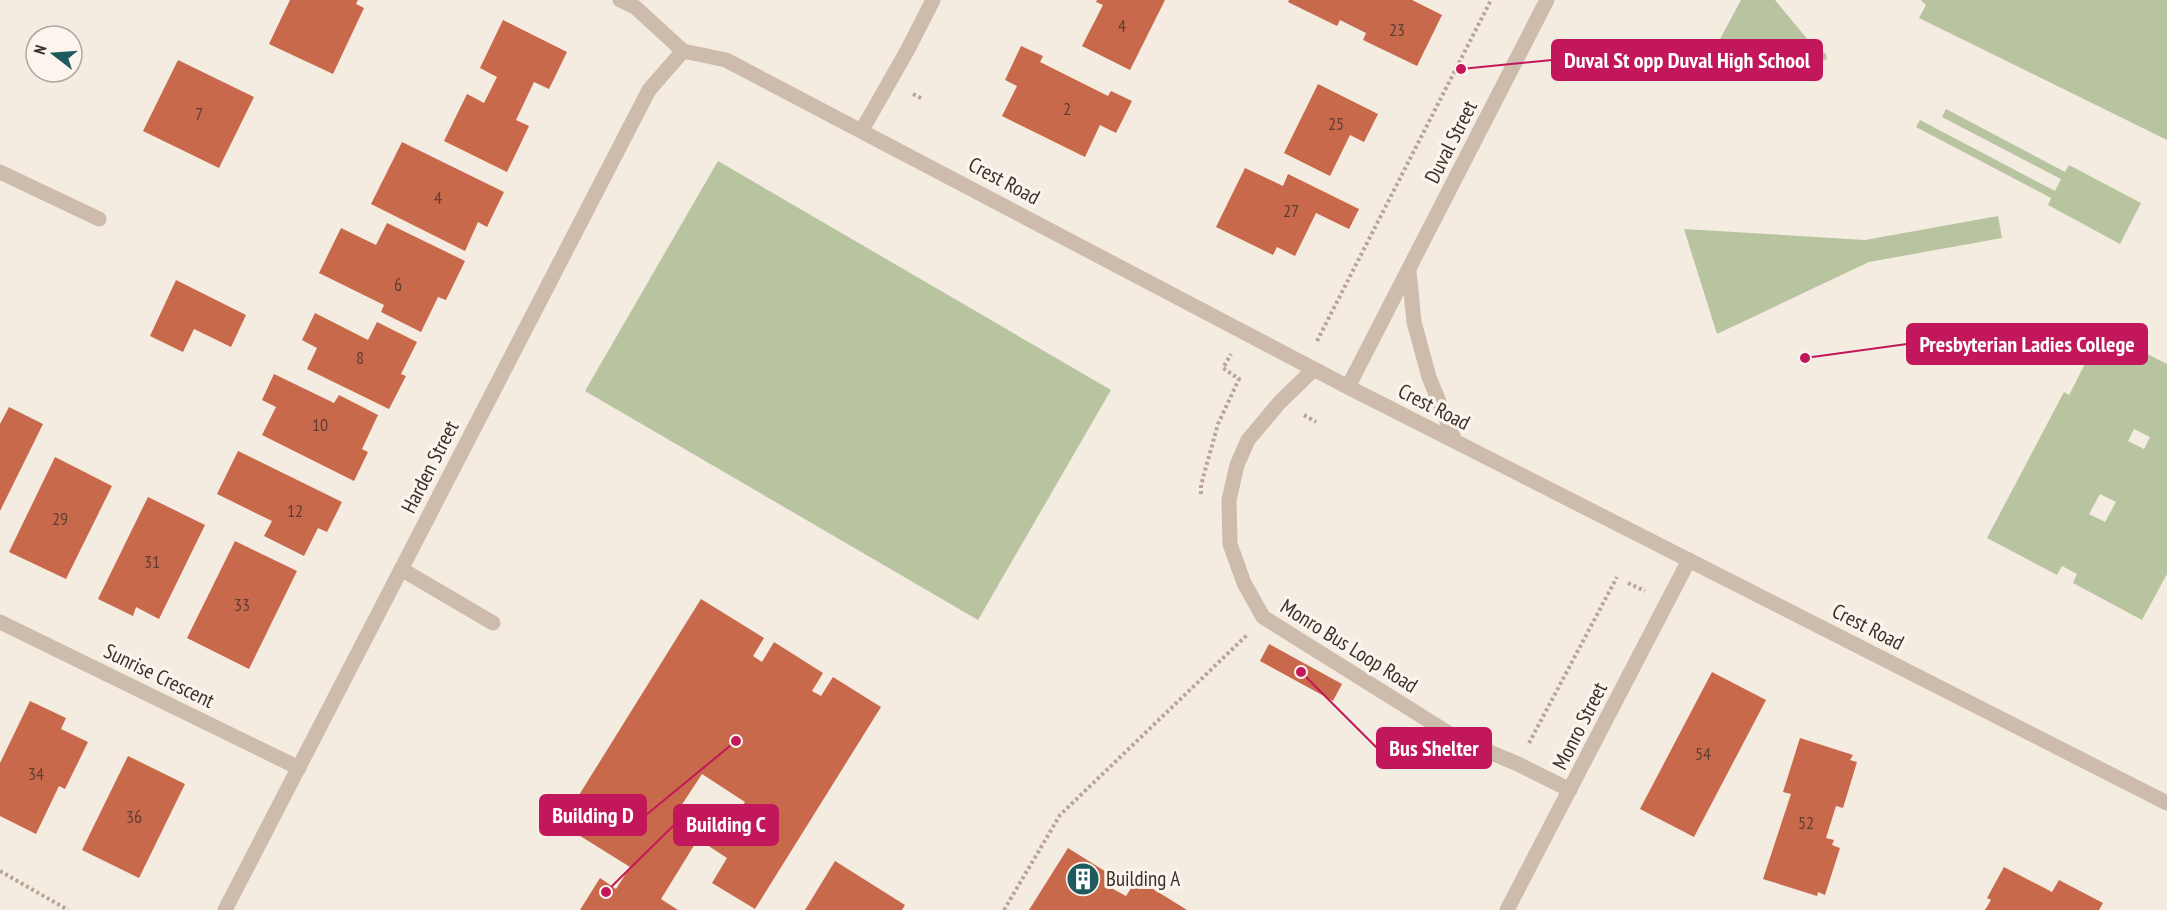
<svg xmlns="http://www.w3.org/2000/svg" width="2167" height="910" font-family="'PT Sans Narrow',sans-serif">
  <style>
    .green { fill: #b8c4a0; fill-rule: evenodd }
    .building { fill: #c8694b; fill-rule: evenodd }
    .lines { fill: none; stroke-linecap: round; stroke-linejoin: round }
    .path { stroke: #b9a596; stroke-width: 4; stroke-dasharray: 3 3; stroke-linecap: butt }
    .lane { stroke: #cdbbac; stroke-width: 15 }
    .street { stroke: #cdbbac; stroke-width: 15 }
    .labels { text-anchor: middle; stroke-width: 6; stroke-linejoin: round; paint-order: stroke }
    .number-label { font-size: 18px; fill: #5e3e33 }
    .street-label { font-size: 21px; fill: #3b302b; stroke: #fbf5ee }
    .poi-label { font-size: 21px; fill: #3b302b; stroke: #fbf5ee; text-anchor: start }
    .leader { fill: none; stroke: #c2185b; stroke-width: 2 }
    .callout-dot { fill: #c2185b; stroke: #fbf5ee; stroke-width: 2 }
    .callout { fill: #c2185b; stroke: #c2185b; stroke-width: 2 }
    .callout-label { font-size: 22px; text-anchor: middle; font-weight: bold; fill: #fff }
  </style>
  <rect width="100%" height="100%" fill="#f4ebe1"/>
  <g class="green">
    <path d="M 1741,0 L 1775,0 L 1818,52 L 1821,51 L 1826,54 L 1827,59 L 1819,62 L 1816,56 L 1719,41 Z"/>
    <path d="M 1921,0 L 2167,0 L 2167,140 L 1919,18 L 1926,5 Z"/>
    <path d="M 1946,109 L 2065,172 L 2069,165 L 2141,203 L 2120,244 L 2048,205 L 2051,198 L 1916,127 L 1920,120 L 2055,191 L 2061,179 L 1942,117 Z"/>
    <path d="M 718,161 L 1111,390 L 978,620 L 585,391 Z"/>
    <path d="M 1998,216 L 2002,238 L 1869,262 L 1717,334 L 1684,229 L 1865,240 Z"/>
    <path d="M 2102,331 L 2167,364 L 2167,574 L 2142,620 L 2073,583 L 2077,574 L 2062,566 L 2057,575 L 1987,538 L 2064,392 L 2069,395 ZM 2134,429 L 2150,437 L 2144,449 L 2128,441 ZM 2100,494 L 2116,502 L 2105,522 L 2089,514 Z"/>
  </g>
  <g class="building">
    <path d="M 290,0 L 358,0 L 356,4 L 364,8 L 333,74 L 269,44 Z"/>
    <path d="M 1097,0 L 1165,0 L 1130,70 L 1082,46 L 1103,5 L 1096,2 Z"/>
    <path d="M 1289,0 L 1412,0 L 1442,15 L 1417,66 L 1363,40 L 1366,33 L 1340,20 L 1337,26 L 1288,2 Z"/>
    <path d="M 503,20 L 567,52 L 549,89 L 534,82 L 516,120 L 529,126 L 507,172 L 444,141 L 467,94 L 484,103 L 497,77 L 480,68 Z"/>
    <path d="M 1021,46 L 1043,56 L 1040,62 L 1108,96 L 1111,91 L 1132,101 L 1116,133 L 1100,125 L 1085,157 L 1002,116 L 1017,86 L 1005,80 Z"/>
    <path d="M 178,60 L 254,97 L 219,168 L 143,131 Z"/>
    <path d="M 1318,84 L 1378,114 L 1364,142 L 1350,135 L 1330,176 L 1284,153 Z"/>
    <path d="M 402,142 L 504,192 L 487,227 L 478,222 L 465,251 L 371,204 Z"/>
    <path d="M 1245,168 L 1283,186 L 1288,174 L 1359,209 L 1349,229 L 1316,213 L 1295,256 L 1277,247 L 1273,255 L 1216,227 Z"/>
    <path d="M 387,223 L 465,261 L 446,300 L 438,297 L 421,332 L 381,312 L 384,305 L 319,273 L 341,228 L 376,245 Z"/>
    <path d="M 176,280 L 246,315 L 231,347 L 194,329 L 183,352 L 150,336 Z"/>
    <path d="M 315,313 L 368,340 L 377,322 L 417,342 L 401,374 L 406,376 L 389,409 L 307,369 L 317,348 L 302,340 Z"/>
    <path d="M 274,374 L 334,403 L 339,395 L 378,415 L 362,449 L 368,452 L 354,481 L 262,435 L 276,407 L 262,400 Z"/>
    <path d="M 9,407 L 43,424 L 0,511 L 0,424 Z"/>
    <path d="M 238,451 L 342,502 L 327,532 L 318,528 L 304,556 L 264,536 L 272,521 L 217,494 Z"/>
    <path d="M 55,457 L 112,486 L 66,579 L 9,552 Z"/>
    <path d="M 148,497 L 205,525 L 159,619 L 136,607 L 133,616 L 98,599 Z"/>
    <path d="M 235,541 L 297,571 L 249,669 L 187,638 Z"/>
    <path d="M 701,599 L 764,638 L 753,656 L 762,662 L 774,642 L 823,673 L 812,691 L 821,696 L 833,677 L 881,707 L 755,909 L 712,883 L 727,858 L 698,839 L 661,899 L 678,910 L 580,910 L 600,878 L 616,889 L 630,867 L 561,824 ZM 702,774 L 745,802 L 725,834 L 681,806 Z"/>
    <path d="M 1269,644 L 1342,684 L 1333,701 L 1260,661 Z"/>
    <path d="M 1712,672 L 1766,700 L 1694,837 L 1640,809 Z"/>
    <path d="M 30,701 L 66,718 L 61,729 L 88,742 L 65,789 L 59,786 L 36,834 L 0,816 L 0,763 Z"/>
    <path d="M 1800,738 L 1853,755 L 1850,760 L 1857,762 L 1843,808 L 1836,806 L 1826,838 L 1834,840 L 1832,845 L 1840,848 L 1825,895 L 1818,892 L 1817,896 L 1763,879 L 1791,794 L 1783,792 Z"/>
    <path d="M 128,756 L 185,784 L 139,878 L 82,850 Z"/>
    <path d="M 1068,848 L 1119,880 L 1113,889 L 1126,896 L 1137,879 L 1187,910 L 1029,910 Z"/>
    <path d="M 835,861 L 905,905 L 902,910 L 805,910 Z"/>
    <path d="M 2004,867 L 2052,892 L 2059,880 L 2103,903 L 2099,910 L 1985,910 L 1991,900 L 1987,898 Z"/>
  </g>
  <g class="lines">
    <g class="path">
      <path d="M 913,94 L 923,99"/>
      <path d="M 1317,341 L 1491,0"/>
      <path d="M 1304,415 L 1316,422"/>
      <path d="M 1201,494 L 1201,485 L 1218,424 L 1239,379 L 1223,368 L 1231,354"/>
      <path d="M 1628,583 L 1645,591"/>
      <path d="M 1529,743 L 1617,577"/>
      <path d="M 0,871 L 68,910"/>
      <path d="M 1004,910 L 1060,815 L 1247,635"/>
    </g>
    <g class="lane">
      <path d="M 1314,369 L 1280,402 L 1248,440 L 1237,465 L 1229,500 L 1230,544 L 1244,583 L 1263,617 L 1458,739 L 1518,764 L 1570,790"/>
      <path d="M 401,569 L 493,623"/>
    </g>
    <g class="street">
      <path d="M 620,0 L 635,7 L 683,51"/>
      <path d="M 683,51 L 726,60 L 1348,387 L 2167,803"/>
      <path d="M 862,130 L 907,51 L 933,0"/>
      <path d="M 0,172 L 99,219"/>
      <path d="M 1409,271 L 1414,322 L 1429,377 L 1455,441"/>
      <path d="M 1348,387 L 1547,0"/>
      <path d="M 0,622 L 299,768"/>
      <path d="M 225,910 L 649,90 L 683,51"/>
      <path d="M 1507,910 L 1689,560"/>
    </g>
  </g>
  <defs>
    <g id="building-disc" transform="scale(1.725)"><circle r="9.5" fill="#1f5a5e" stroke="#fbf5ee"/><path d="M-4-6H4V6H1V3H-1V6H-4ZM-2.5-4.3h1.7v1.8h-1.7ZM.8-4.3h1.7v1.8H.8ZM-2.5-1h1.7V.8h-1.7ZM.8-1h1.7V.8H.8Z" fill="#fff"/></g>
  </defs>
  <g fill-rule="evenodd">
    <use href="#building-disc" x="1083" y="879"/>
  </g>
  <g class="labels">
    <g class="number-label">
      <text x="1122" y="32">4</text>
      <text x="1397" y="36">23</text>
      <text x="1067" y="115">2</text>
      <text x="199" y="120">7</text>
      <text x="1336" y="130">25</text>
      <text x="438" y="204">4</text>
      <text x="1291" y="217">27</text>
      <text x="398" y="291">6</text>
      <text x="360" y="364">8</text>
      <text x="320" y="431">10</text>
      <text x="295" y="517">12</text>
      <text x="60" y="525">29</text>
      <text x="152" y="568">31</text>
      <text x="242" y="611">33</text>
      <text x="1703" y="760">54</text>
      <text x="36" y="780">34</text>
      <text x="134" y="823">36</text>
      <text x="1806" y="829">52</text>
    </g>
    <g class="street-label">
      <text transform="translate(1451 142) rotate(-63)" y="7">Duval Street</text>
      <text transform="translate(1004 181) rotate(28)" y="7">Crest Road</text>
      <text transform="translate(1434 407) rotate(27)" y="7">Crest Road</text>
      <text transform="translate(430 467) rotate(-63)" y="7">Harden Street</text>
      <text transform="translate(1868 627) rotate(27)" y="7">Crest Road</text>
      <text transform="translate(1349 646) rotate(32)" y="7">Monro Bus Loop Road</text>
      <text transform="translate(159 676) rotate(26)" y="7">Sunrise Crescent</text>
      <text transform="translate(1580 726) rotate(-63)" y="7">Monro Street</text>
    </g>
    <g class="poi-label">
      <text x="1106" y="886">Building A</text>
    </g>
  </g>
  <path class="leader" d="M1461 69L1552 60M1805 358L1907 344M1301 672L1377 748M736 741L646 815M606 892L674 825"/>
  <g class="callout-dot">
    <circle cx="1461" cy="69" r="6"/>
    <circle cx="1805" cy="358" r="6"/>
    <circle cx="1301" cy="672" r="6"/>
    <circle cx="736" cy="741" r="6"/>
    <circle cx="606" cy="892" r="6"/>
  </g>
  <g class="callout">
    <rect x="1552" y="40" width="270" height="40" rx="6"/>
    <rect x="1907" y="324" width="240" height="40" rx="6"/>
    <rect x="1377" y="728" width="114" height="40" rx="6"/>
    <rect x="540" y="795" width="106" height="40" rx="6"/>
    <rect x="674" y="805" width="104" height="40" rx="6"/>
  </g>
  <g class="callout-label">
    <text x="1687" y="68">Duval St opp Duval High School</text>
    <text x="2027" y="352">Presbyterian Ladies College</text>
    <text x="1434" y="756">Bus Shelter</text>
    <text x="593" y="823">Building D</text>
    <text x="726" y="832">Building C</text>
  </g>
  <g transform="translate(54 54) rotate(287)"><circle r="28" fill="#fbf5ee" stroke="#aea6a0" stroke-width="1.5"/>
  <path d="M0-4.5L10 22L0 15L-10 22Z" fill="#1f5a5e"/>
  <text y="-9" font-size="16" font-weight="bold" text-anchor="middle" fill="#3b302b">N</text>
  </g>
</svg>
